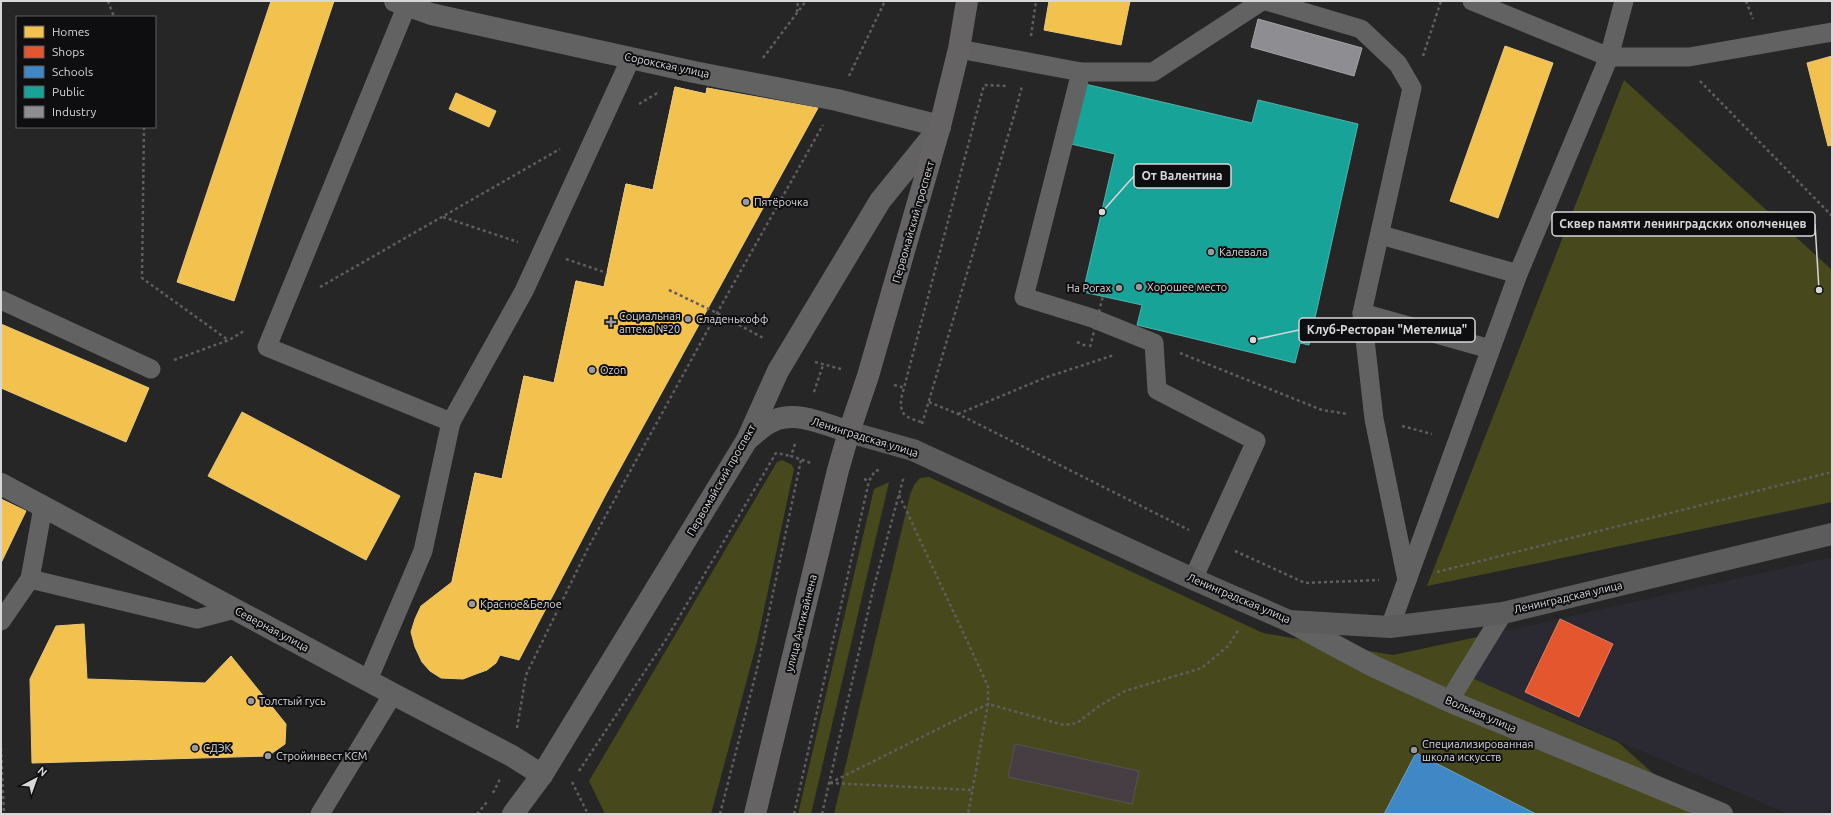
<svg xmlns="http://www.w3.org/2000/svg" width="1833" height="815" font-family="Ubuntu,sans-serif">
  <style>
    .built { fill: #2b2932 }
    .green { fill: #47491c }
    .homes { fill: #f2c14e; stroke: #eac878 }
    .shops { fill: #e4572e; stroke: #e07d62 }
    .schools { fill: #3f88c5; stroke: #6da0cb }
    .public { fill: #17a398; stroke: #51b3ac }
    .industry { fill: #8d8d92; stroke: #a4a3a8 }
    .building { fill: #473e44; stroke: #555455 }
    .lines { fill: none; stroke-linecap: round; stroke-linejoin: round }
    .path { stroke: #5e5e5e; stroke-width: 2.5; stroke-dasharray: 3 3; stroke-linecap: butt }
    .service { stroke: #636262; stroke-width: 19 }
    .minor { stroke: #636262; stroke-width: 22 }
    .tertiary { stroke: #636262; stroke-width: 22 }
    .secondary { stroke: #5d5c5c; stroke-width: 22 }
    .primary { stroke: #656363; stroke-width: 22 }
    .path-bridge { stroke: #5e5e5e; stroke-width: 2.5; stroke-dasharray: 3 3; stroke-linecap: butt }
    .poi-dot { fill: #9a999b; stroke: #0e0e10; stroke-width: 1.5 }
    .labels { text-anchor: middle; stroke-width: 4; stroke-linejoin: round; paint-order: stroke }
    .street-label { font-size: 11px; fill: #d8d7da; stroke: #0e0e10 }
    .poi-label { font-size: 11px; fill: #d8d7da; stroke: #0e0e10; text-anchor: start }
    .leader { fill: none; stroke: #d8d7da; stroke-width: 1.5 }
    .callout-dot { fill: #d8d7da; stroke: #0e0e10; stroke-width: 1.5 }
    .callout { fill: #0e0e10; stroke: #d8d7da; stroke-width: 1.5 }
    .callout-label { font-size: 12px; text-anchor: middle; font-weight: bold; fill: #d8d7da }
  </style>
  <rect width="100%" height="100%" fill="#262627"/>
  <path class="built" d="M 1832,557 L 1832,814 L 1788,814 L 1474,679 L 1496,633 Z"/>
  <g class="green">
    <path d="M 1624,80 L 1832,270 L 1832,502 L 1427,586 Z"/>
    <path d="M 782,460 L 792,465 L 794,469 L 757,642 L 711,814 L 605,814 L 589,781 L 777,462 Z"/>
    <path d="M 929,477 L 1263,633 L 1393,655 L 1496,633 L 1474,679 L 1618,742 L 1698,814 L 834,814 L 910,495 L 914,485 L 920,478 Z"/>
    <path d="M 889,482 L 811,814 L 798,814 L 874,489 Z"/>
  </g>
  <g class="homes">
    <path d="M 271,1 L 334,1 L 234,301 L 177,282 Z"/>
    <path d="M 1049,1 L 1130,1 L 1121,45 L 1044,30 Z"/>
    <path d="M 1505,46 L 1553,63 L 1498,218 L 1450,201 Z"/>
    <path d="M 1832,56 L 1832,145 L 1828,146 L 1807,63 Z"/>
    <path d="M 675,87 L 706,94 L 707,88 L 737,95 L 719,179 L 722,180 L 715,210 L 683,203 L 668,276 L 672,277 L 666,307 L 634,300 L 618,373 L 623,374 L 616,403 L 583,396 L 567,469 L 573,470 L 567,500 L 533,493 L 517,566 L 520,567 L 513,596 L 452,582 L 475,473 L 502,479 L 524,376 L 554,383 L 576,281 L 604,287 L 626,184 L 653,190 Z"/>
    <path d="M 675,87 L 706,94 L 707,88 L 818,108 L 606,494 L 519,660 L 500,655 L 496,663 L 487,670 L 476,674 L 463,679 L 441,678 L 430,671 L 422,662 L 415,647 L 411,632 L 415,619 L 421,606 L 452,582 L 475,473 L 502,479 L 524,376 L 554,383 L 576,281 L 604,287 L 626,184 L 653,190 Z"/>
    <path d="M 456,93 L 496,111 L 489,127 L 449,109 Z"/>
    <path d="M 1,324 L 149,388 L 126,442 L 1,388 Z"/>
    <path d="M 242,412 L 400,496 L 366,560 L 208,476 Z"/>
    <path d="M 1,499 L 26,511 L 1,563 Z"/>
    <path d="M 84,624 L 87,679 L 205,683 L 231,656 L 286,724 L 285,744 L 268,756 L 32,763 L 30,679 L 56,626 Z"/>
  </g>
  <path class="shops" d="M 1560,619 L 1613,644 L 1579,717 L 1525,692 Z"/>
  <path class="schools" d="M 1416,753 L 1536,814 L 1384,814 Z"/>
  <path class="public" d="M 1085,84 L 1252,123 L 1258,100 L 1358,124 L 1309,345 L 1300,343 L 1295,363 L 1137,325 L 1142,305 L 1083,292 L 1115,154 L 1071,144 Z"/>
  <path class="industry" d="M 1258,19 L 1362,48 L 1354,76 L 1251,47 Z"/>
  <path class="building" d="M 1015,744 L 1139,771 L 1132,804 L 1008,777 Z"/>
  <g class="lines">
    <g class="path">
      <path d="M 108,1 L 114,17"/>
      <path d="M 1746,1 L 1753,19"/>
      <path d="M 797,12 L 798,1"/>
      <path d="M 1031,36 L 1036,1"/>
      <path d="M 1423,56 L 1441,1"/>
      <path d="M 763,58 L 806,1"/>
      <path d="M 849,76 L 885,1"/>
      <path d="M 1700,81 L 1832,216"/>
      <path d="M 639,104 L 659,92"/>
      <path d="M 144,127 L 142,278 L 228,340"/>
      <path d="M 443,217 L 518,242"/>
      <path d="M 566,259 L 607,273"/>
      <path d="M 320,287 L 560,149"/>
      <path d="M 669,290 L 717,313 L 765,339"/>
      <path d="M 1077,342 L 1086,346"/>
      <path d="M 1180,353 L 1322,410 L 1348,414"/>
      <path d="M 174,360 L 229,340 L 244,331"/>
      <path d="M 815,362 L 841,369"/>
      <path d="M 894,385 L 905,388"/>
      <path d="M 814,392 L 823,365"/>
      <path d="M 929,402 L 958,414 L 1189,530"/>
      <path d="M 958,414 L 1047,377 L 1114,355"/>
      <path d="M 921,422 C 906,417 900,416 901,399 L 984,85 L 1007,86"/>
      <path d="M 922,424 L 1016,109 L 1022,86"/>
      <path d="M 1402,426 L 1432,434"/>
      <path d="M 795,444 L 791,456 L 811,463"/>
      <path d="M 864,479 L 869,481 L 875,471 L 879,470"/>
      <path d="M 899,495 L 988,686 L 988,704 L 968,814"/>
      <path d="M 1235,551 L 1305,583 L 1379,580"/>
      <path d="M 1437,572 L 1832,472"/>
      <path d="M 517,728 L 526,675 L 588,548 L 717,313 L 823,125"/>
      <path d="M 1,748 L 4,814"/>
      <path d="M 579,771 L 665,641 L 776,453 L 791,456"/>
      <path d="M 572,782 L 588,814"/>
      <path d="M 830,783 L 988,704 L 1064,725 L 1077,723 L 1099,706 L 1125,691 L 1202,668 L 1228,646 L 1239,629"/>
      <path d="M 830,783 L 972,790"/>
      <path d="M 493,793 L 500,779"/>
      <path d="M 477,814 L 487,802"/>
      <path d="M 720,814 L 757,669 L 801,460"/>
      <path d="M 794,814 L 869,481"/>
      <path d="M 822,814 L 873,590 L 904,476"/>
    </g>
    <g class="service">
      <path d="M 1266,1 L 1361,29 L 1398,64 L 1412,88 L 1362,313 L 1374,419 L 1407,580"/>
      <path d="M 1472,1 L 1609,57 L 1689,57 L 1832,32"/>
      <path d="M 407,5 L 267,347 L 451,422"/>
      <path d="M 959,49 L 1081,72 L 1153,72 L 1262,1"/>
      <path d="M 1081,72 L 1024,297 L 1092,318 L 1154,343 L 1157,390 L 1256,441 L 1193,579"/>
      <path d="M 1381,235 L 1518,274"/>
      <path d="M 1,300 L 151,369"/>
      <path d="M 1362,313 L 1490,349"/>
      <path d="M 30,579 L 197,619 L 235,609"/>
      <path d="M 1,621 L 30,579 L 43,507"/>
      <path d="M 1390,627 L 1518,274 L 1609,57 L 1624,1"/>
      <path d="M 368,680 L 423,551 L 451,422 L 524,291 L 631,58"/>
      <path d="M 1449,701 L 1503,613"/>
      <path d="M 320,814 L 393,694"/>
    </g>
    <g class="minor">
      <path d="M 395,1 L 431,14 L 694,72 L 837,100 L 940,126"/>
      <path d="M 1,484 L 393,694 L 512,756 L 542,775"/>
      <path d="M 1289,621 L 1373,666 L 1449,701 L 1722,814"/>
    </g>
    <g class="tertiary">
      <path d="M 748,439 C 756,433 764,424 773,421 C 797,410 826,425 849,432"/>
      <path d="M 513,814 L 542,775 L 747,440 L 778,371 L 880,201 L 940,127"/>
    </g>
    <path class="secondary" d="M 849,432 L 913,450 L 1193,579 L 1289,621 L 1390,627 L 1503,613 L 1832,534"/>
    <path class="primary" d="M 755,814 L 838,470 L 849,432 L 868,376 L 940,126 L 959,49 L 967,1"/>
    <path class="path-bridge" d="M 1090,347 L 1103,296"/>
  </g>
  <g class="poi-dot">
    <circle cx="746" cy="202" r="4"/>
    <circle cx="1211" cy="252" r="4"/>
    <circle cx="1139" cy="287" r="4"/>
    <circle cx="1119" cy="288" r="4"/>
    <circle cx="688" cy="319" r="4"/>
    <path d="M609 316h4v4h4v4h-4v4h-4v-4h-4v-4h4z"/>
    <circle cx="592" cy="370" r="4"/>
    <circle cx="472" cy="604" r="4"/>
    <circle cx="251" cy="701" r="4"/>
    <circle cx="195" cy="748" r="4"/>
    <circle cx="1414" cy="750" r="4"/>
    <circle cx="268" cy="756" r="4"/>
  </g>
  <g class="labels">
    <g class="street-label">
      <text transform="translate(667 65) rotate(12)" y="4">Сорокская улица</text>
      <text transform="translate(913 222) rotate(-74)" y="4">Первомайский проспект</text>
      <text transform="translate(865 437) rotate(17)" y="4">Ленинградская улица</text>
      <text transform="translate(721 480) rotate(-60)" y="4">Первомайский проспект</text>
      <text transform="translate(1568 597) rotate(-13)" y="4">Ленинградская улица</text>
      <text transform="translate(1239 598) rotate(23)" y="4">Ленинградская улица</text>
      <text transform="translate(801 623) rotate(-76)" y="4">улица Антикайнена</text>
      <text transform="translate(272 629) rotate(28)" y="4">Северная улица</text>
      <text transform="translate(1481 714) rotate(23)" y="4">Вольная улица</text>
    </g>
    <g class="poi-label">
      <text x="754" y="206">Пятёрочка</text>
      <text x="1219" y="256">Калевала</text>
      <text x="1147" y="291">Хорошее место</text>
      <text x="1111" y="292" text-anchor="end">На Рогах</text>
      <text x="619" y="320">Социальная<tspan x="619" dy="13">аптека №20</tspan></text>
      <text x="696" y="323">Сладенькофф</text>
      <text x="600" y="374">Ozon</text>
      <text x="480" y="608">Красное&amp;Белое</text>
      <text x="259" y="705">Толстый гусь</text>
      <text x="1422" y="748">Специализированная<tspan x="1422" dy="13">школа искусств</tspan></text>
      <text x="203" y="752">СДЭК</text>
      <text x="276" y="760">Стройинвест КСМ</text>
    </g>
  </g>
  <path class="leader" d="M1102 212L1134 176M1819 290L1815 224M1253 340L1299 330"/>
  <g class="callout-dot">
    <circle cx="1102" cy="212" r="4"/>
    <circle cx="1819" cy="290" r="4"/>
    <circle cx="1253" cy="340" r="4"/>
  </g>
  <g class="callout">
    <rect x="1134" y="164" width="97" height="24" rx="4"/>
    <rect x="1552" y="212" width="263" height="24" rx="4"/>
    <rect x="1299" y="318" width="176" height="24" rx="4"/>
  </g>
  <g class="callout-label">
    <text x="1182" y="180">От Валентина</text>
    <text x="1683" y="228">Сквер памяти ленинградских ополченцев</text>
    <text x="1387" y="334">Клуб-Ресторан "Метелица"</text>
  </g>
  <rect width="1833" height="815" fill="none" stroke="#d8d7da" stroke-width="4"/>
  <rect x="16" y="16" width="140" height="112" fill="#0e0e10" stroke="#5f5e61"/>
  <rect x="24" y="26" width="20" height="12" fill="#f2c14e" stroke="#5f5e61"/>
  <text x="52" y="36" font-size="12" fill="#d8d7da">Homes</text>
  <rect x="24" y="46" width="20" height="12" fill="#e4572e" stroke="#5f5e61"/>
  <text x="52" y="56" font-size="12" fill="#d8d7da">Shops</text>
  <rect x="24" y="66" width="20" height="12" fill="#3f88c5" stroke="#5f5e61"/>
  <text x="52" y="76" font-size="12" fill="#d8d7da">Schools</text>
  <rect x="24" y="86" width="20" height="12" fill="#17a398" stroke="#5f5e61"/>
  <text x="52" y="96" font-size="12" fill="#d8d7da">Public</text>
  <rect x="24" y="106" width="20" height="12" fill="#8d8d92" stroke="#5f5e61"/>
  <text x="52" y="116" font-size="12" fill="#d8d7da">Industry</text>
  <g transform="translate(36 779) rotate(41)" stroke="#0e0e10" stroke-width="3" paint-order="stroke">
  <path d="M0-3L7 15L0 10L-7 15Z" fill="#d8d7da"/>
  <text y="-6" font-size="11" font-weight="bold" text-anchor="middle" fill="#d8d7da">N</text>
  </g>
</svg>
